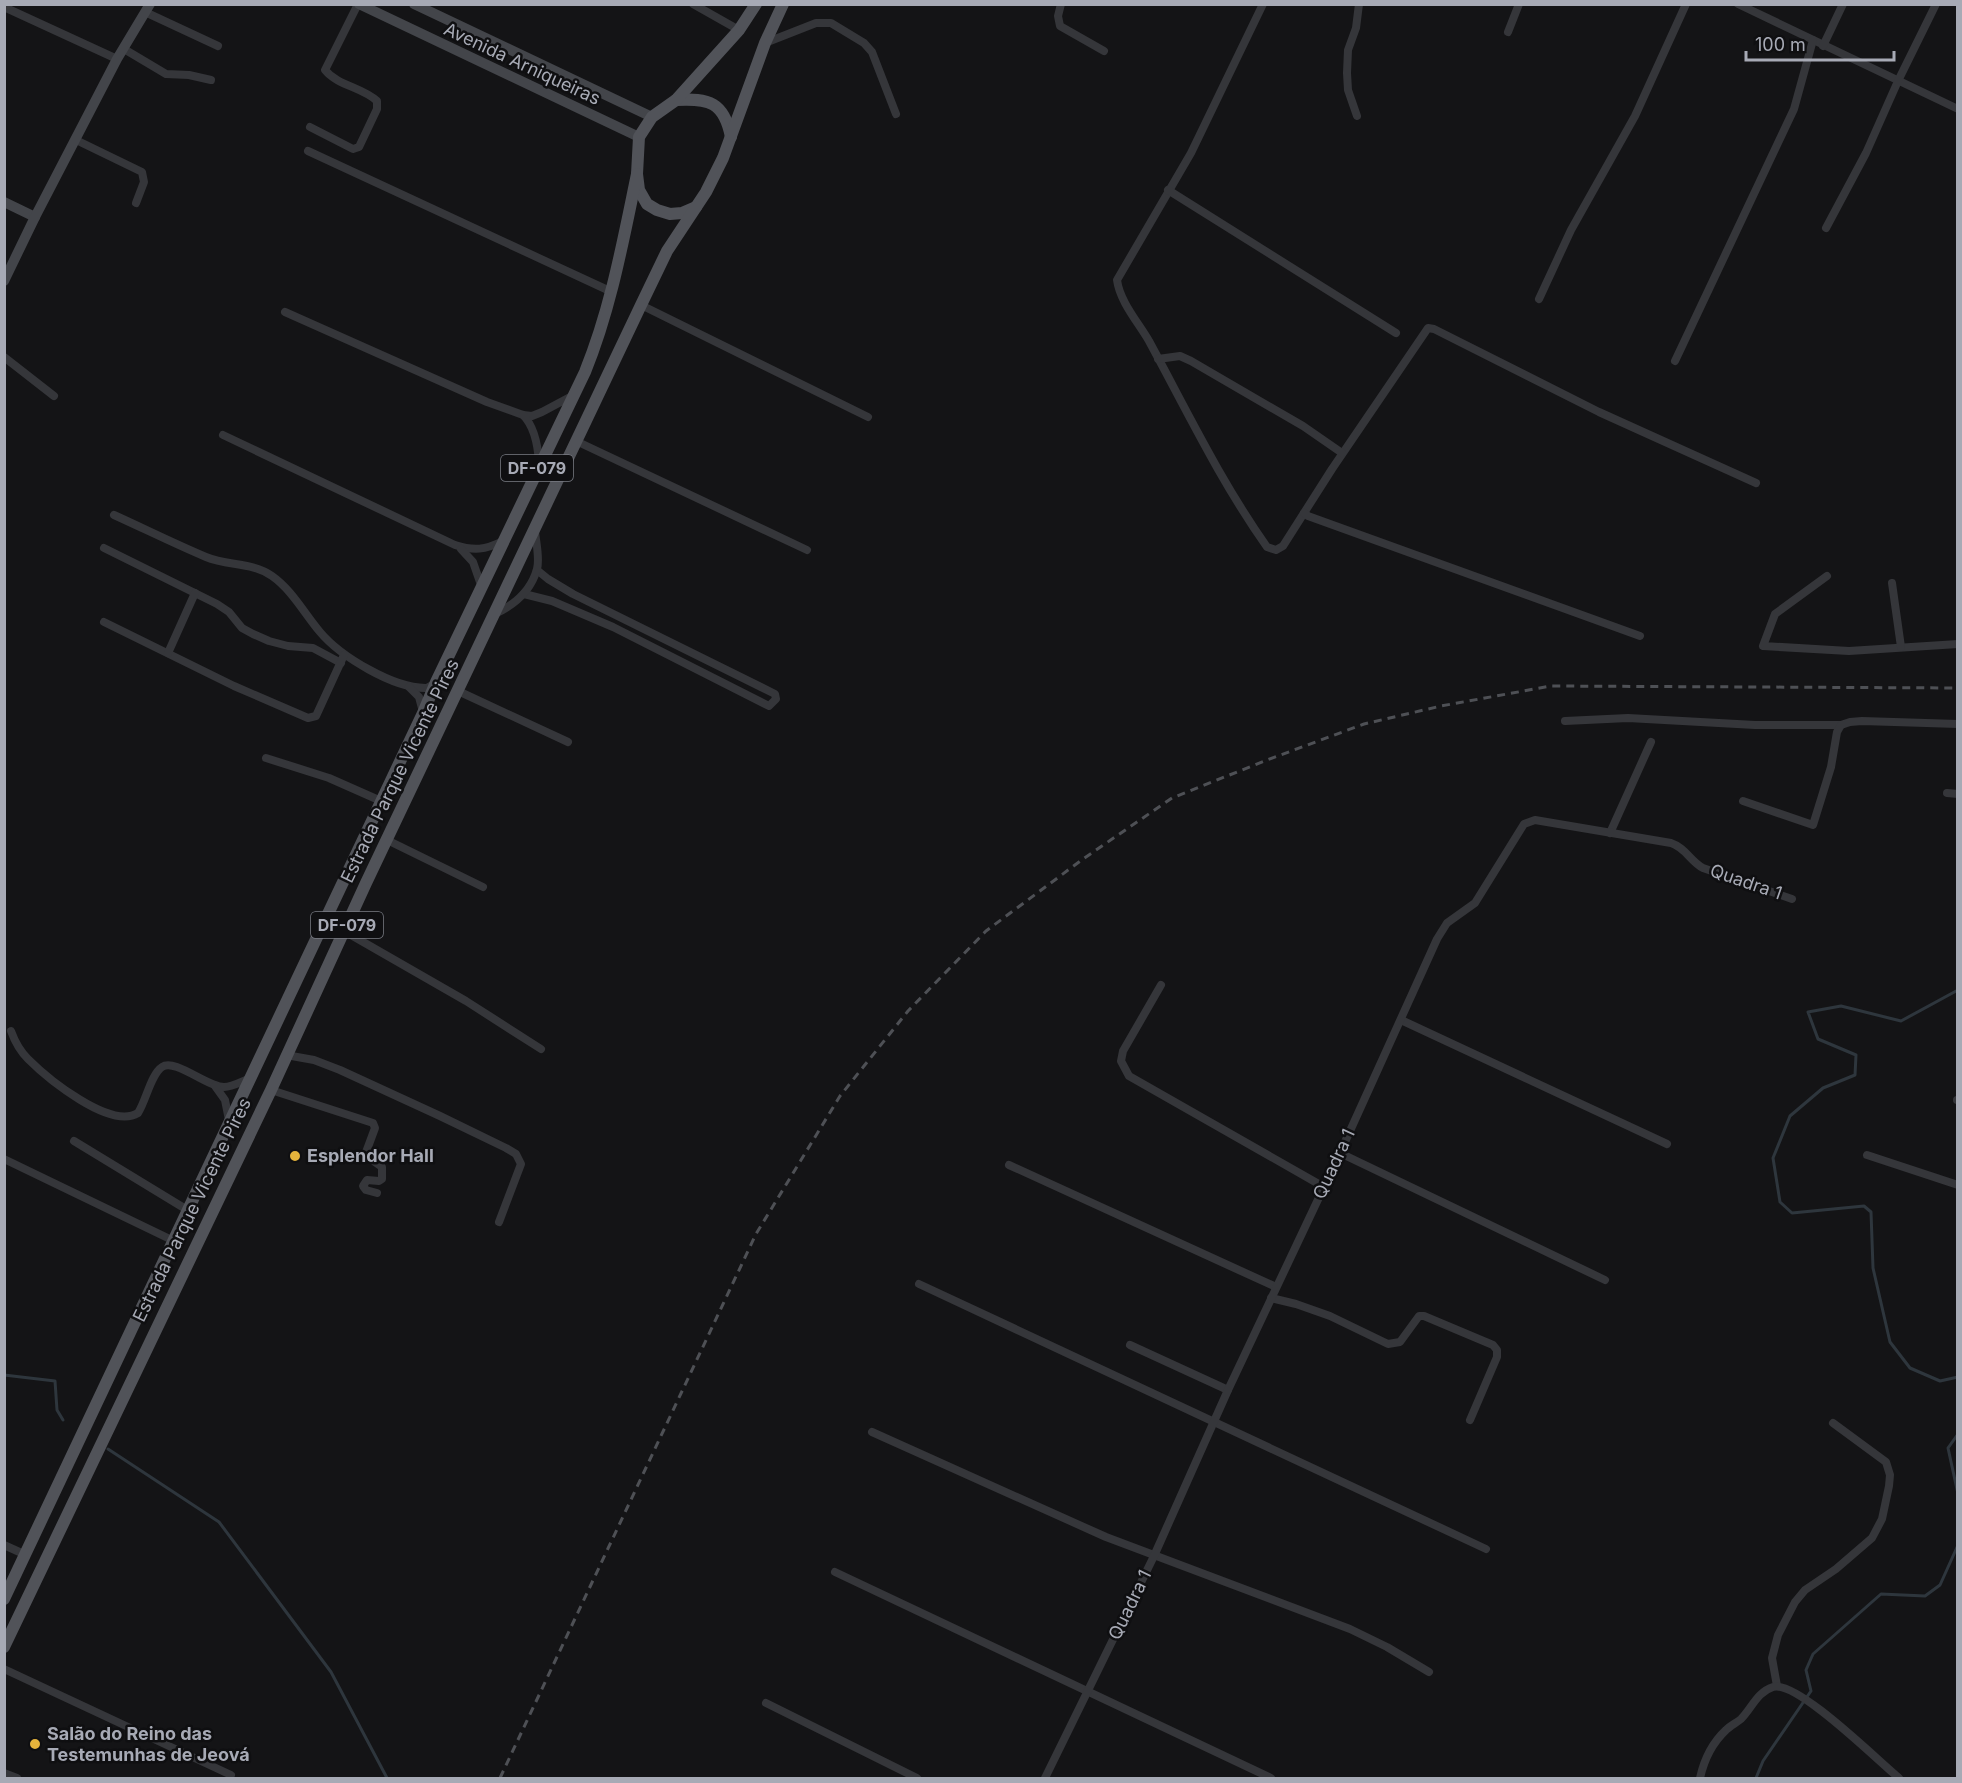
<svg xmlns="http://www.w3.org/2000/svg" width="1962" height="1783" font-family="Inter,sans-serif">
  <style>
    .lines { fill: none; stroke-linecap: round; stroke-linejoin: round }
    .stream { stroke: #2e363d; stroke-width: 3 }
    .street { stroke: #35363a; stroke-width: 8 }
    .secondary { stroke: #43454a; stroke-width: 10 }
    .primary { stroke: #515359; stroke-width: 12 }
    .rail { stroke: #4e5055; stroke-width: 3; stroke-dasharray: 8 6; stroke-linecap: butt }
    .poi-dot { fill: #e5b33c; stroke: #0f0f11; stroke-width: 2 }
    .labels { text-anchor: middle; stroke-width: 5; stroke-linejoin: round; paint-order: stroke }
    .shield { fill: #0f0f11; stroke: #797c84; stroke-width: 1.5 }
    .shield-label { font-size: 16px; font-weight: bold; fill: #a7aab5 }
    .street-label { font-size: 18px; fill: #a7aab5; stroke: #0f0f11 }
    .poi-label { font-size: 18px; font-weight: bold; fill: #a7aab5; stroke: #0f0f11; text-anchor: start }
  </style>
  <rect width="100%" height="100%" fill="#141416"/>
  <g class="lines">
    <g class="stream">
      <path d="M 1958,990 L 1901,1021 L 1841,1006 L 1808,1012 L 1818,1039 L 1856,1055 L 1855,1075 L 1823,1088 L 1790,1116 L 1773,1158 L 1780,1202 L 1792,1213 L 1864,1206 L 1871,1212 L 1873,1268 L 1890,1342 L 1910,1368 L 1940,1381 L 1958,1377"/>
      <path d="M 4,1375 L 55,1381 L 57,1410 L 63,1420"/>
      <path d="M 1958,1434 L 1948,1448 L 1958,1494"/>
      <path d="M 108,1449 L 219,1522 L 331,1672 L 387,1778"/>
      <path d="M 1756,1778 L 1763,1761 L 1811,1691 L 1806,1670 L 1813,1654 L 1881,1594 L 1925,1596 L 1940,1585 L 1958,1545"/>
    </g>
    <g class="street">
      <path d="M 693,4 L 739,30"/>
      <path d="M 1061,4 L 1058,16 L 1060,26 L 1104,51"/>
      <path d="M 1263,4 L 1191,153 L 1117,280 C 1120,302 1138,322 1149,341 C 1187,411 1221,482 1267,547 L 1276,550 L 1283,546 L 1332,469 L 1428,328 L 1434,329 L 1599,412 L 1756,483"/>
      <path d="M 1738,4 L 1958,109"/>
      <path d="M 4,7 L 117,59"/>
      <path d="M 145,12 L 218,46"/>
      <path d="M 1508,32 L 1519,4"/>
      <path d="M 765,43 L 816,23 L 831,23 L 864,43 L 872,52 L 896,114"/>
      <path d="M 1823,46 L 1843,4"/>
      <path d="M 124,49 L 166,74 L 189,75 L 211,80"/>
      <path d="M 1357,116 L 1348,90 L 1347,73 L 1348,50 L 1356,28 L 1359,4"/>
      <path d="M 310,127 L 353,149 L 359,147 L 377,109 L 377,101 C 362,87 338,86 325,70 L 358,4"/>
      <path d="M 76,140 L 142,172 L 144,182 L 136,203"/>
      <path d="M 308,151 L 612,292"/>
      <path d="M 1168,190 L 1396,333"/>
      <path d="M 1826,228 L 1866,153 L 1898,81 L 1936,4"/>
      <path d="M 1539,299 L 1571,230 L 1635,116 L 1686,4"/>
      <path d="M 641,305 L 868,417"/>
      <path d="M 285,312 L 487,402 L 523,415 L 532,416 L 542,412 L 572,396"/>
      <path d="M 4,357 L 54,396"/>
      <path d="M 1158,359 L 1180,356 L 1191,361 L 1303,426 L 1342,453"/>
      <path d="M 1675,361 L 1794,109 L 1813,40"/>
      <path d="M 523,415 C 535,427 538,446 539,463"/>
      <path d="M 223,435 L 455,545 C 474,551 485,550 503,541"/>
      <path d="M 576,441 L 807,550"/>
      <path d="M 1304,513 L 1308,516 L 1640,636"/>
      <path d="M 114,515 C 145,529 175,544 206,557 C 228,566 252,562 272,576 C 292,590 304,613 320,632 C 340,656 394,689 427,688 L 434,684"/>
      <path d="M 104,548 L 217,604 L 229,612 L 242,628 L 253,634 L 269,641 L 288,646 L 313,648 L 341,663"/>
      <path d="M 461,549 L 473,562 L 481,585"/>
      <path d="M 1827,576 L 1775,614 L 1763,646 L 1849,651 L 1958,644"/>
      <path d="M 1892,583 L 1901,647"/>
      <path d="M 524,594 L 552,601 L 613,627 L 769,706 L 776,699 L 775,694 L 573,594 L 548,579 L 537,570"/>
      <path d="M 495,614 C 514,605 531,591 537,569 C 540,558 536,543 535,531"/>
      <path d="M 104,622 L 234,686 L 308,718 L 316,716 L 344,655"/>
      <path d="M 168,653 L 195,593"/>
      <path d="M 409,687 L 419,697 L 423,712"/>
      <path d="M 458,691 L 568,742"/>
      <path d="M 1565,721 L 1628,718 L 1755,725 L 1841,725"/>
      <path d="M 266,758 L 329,778 L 381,801"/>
      <path d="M 1947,793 L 1958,794"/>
      <path d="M 1743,801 L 1813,825 L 1831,767 L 1837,732 L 1841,725 L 1850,722 L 1862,721 L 1958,724"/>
      <path d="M 1610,833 L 1651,742"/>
      <path d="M 387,840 L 483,887"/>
      <path d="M 344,931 L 466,1001 L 541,1049"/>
      <path d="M 1161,985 L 1123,1051 L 1121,1061 L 1129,1076 L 1324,1187"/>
      <path d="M 1401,1020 L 1667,1144"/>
      <path d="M 11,1031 C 15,1042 20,1051 28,1059 C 47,1078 110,1130 138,1113 C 146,1101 151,1074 162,1067 C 175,1058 207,1087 224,1087 C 233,1087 242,1081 251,1078"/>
      <path d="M 286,1055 L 314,1060 L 340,1070 L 440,1116 L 506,1148 L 516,1154 L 521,1164 L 499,1222"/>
      <path d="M 215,1086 L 225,1100 L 229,1120"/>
      <path d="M 271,1090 L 373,1123 L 375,1128 L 365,1155 L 382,1167 L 382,1179 L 379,1181 L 367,1180 L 363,1186 L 366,1190 L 377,1193"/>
      <path d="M 1957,1100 L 1958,1100"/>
      <path d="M 74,1141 L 189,1211"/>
      <path d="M 1340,1153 L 1605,1280"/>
      <path d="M 1867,1155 L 1958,1185"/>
      <path d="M 4,1159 L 174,1241"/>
      <path d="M 1009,1165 L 1276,1287"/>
      <path d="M 919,1284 L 1486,1549"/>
      <path d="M 1271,1298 L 1296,1304 L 1330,1316 L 1388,1344 L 1400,1342 L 1419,1316 L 1424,1316 L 1493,1345 L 1497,1350 L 1497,1357 L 1470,1420"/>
      <path d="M 1130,1345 L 1228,1390"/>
      <path d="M 872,1432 L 1106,1537 L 1350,1629 L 1387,1647 L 1429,1672"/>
      <path d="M 4,1545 L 26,1555"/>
      <path d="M 835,1572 L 1271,1778"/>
      <path d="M 4,1669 L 231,1775"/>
      <path d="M 1777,1686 L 1772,1658 L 1778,1635 L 1795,1602 L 1805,1590 L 1836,1569 L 1872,1538 L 1882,1519 L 1889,1486 L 1890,1475 L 1886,1462 L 1833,1423"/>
      <path d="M 766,1703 L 917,1778"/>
      <path d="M 4,1773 L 17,1778"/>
      <path d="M 1045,1778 L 1154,1556 L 1228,1390 L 1340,1153 L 1437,939 L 1447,923 L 1475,903 L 1524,824 L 1535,820 L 1671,843 C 1686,848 1690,861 1703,868 L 1792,899"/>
      <path d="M 1700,1778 C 1704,1760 1711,1744 1726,1730 C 1730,1726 1736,1723 1741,1719 C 1752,1708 1757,1692 1773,1687 C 1797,1680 1878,1761 1899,1778"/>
    </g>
    <g class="secondary">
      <path d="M 359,4 L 639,137"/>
      <path d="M 414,4 L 652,117"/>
      <path d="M 4,202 L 35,217"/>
      <path d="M 4,281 L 35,217 L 117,59 L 150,4"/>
    </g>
    <g class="primary">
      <path d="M 676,100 C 709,98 724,102 731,137"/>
      <path d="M 696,207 L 682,213 L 670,214 L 657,210 L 647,204 L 639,190 L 637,174 L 639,137 L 652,117 L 676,100 L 739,30 L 756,4"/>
      <path d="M 4,1599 L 423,713 L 436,682 L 585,372 C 611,308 623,241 637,174"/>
      <path d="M 4,1647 L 271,1090 L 366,883 L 641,305 L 667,251 L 706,192 L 723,158 L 765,43 L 783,4"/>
    </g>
    <path class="rail" d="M 500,1778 L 756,1234 L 840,1096 L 908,1011 L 986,931 L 1083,859 L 1172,798 L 1267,760 L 1364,724 L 1441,706 L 1551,686 L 1958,688"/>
  </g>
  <g class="poi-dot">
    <circle cx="295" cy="1156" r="6"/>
    <circle cx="35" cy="1744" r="6"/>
  </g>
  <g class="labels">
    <g class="shield">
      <rect x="501" y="455" width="72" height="26" rx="4.5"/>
      <rect x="311" y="912" width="72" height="26" rx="4.5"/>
    </g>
    <g class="shield-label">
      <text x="537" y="474">DF-079</text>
      <text x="347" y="931">DF-079</text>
    </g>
    <g class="street-label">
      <text transform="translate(522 64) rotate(25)" y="6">Avenida Arniqueiras</text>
      <text transform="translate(400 771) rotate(-64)" y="6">Estrada Parque Vicente Pires</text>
      <text transform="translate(1746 882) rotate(19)" y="6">Quadra 1</text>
      <text transform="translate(1334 1164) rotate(-65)" y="6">Quadra 1</text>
      <text transform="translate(192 1210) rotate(-64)" y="6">Estrada Parque Vicente Pires</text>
      <text transform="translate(1130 1605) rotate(-64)" y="6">Quadra 1</text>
    </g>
    <g class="poi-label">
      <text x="307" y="1162">Esplendor Hall</text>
      <text x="47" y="1740">Salão do Reino das<tspan x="47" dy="21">Testemunhas de Jeová</tspan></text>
    </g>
  </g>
  <rect width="1962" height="1783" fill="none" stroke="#a7aab5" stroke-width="12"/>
  <path d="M1746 51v9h148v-9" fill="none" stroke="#a7aab5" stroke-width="3"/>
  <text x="1755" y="51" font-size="18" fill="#a7aab5" stroke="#0f0f11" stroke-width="4.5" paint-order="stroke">100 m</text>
</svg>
